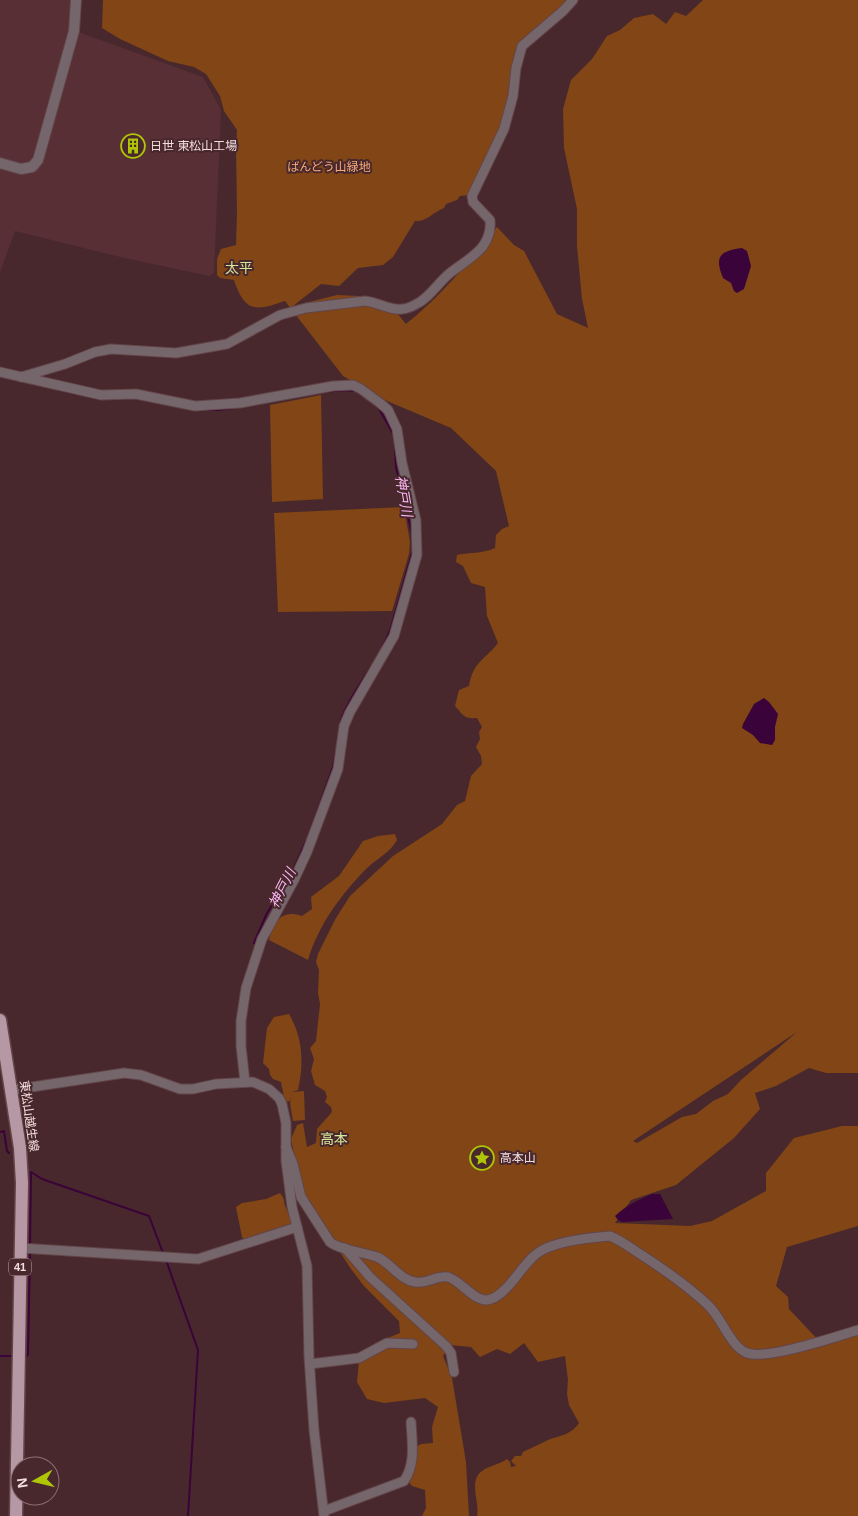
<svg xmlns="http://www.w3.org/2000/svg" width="858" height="1516" font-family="Arial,'Noto Sans JP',sans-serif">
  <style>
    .built { fill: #572f34 }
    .green { fill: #814516; fill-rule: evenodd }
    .water { fill: #3a0339 }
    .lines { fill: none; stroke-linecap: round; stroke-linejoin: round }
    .stream { stroke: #3a0339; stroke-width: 2 }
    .minor-casing { stroke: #634549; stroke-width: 11 }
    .tertiary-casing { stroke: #634549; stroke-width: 12 }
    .primary-casing { stroke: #634549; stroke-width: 15 }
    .minor { stroke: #75666c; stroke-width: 9 }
    .tertiary { stroke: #75666c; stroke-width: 10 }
    .primary { stroke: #b697a4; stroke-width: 12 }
    .labels { text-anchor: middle; stroke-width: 4; stroke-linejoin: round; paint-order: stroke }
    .shield { fill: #48282c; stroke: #c0a7a9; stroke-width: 1 }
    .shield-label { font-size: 11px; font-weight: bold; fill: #f3dddf }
    .poi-label { font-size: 12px; fill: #f3dddf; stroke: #48282c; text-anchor: start }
    .park-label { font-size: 12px; fill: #f6ab7a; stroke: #48282c }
    .street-label { font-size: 12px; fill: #f3dddf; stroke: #48282c }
    .neighbourhood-label { font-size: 14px; fill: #d7e79a; stroke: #48282c }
    .water-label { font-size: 14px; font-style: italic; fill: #fab7f5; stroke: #48282c }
  </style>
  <rect width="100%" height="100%" fill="#48282c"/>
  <path class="built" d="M 0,0 L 71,0 L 70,29 L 203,77 L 221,110 L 214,273 L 209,276 L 120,257 L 15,231 L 0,273 Z"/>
  <g class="green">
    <path d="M 103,0 L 570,0 L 518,52 L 515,53 L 512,69 L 515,71 L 502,126 L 470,195 L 460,196 L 457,200 L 446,204 L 444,208 C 433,212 427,222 415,221 L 393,257 L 383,265 L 358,268 L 339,286 L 321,284 L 293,306 L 337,295 L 359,296 L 397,313 L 406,324 C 441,296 469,262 497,227 L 514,245 L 524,251 L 557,314 L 588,328 L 582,299 L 577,246 L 577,209 L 564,148 L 563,109 L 571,80 L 592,59 L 607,36 L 620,30 L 634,18 L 653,14 L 666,24 L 675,12 L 686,16 L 703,0 L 858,0 L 858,1073 L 826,1073 L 809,1068 L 776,1086 L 755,1093 L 760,1109 L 734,1138 L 676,1185 L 631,1200 L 615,1223 L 690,1226 L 712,1221 L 766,1191 L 766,1173 L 794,1138 L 842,1126 L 858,1126 L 858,1226 L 787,1247 L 776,1286 L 788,1297 L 789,1309 L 822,1344 L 858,1334 L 858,1516 L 477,1516 C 480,1502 468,1481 482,1471 C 490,1465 499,1465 507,1459 L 510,1462 L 511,1467 L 516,1466 L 511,1461 L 515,1456 L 521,1456 L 523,1452 C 531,1448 540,1444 548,1440 C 561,1435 571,1435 579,1423 L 569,1405 L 567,1394 L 568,1380 L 565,1356 L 538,1362 L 524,1343 L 510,1354 L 497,1349 L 480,1357 L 471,1347 L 450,1345 L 443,1356 L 452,1378 L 466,1462 L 469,1516 L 422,1516 L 426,1508 L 425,1490 L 412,1486 L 406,1479 L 409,1451 L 421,1444 L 433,1443 L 432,1427 L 438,1407 L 425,1398 L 384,1403 L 367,1399 L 357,1382 L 359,1361 L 375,1343 L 400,1333 L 399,1321 L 364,1286 L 351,1269 L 303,1196 L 291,1139 L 297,1125 L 303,1123 L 307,1147 L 316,1143 L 317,1129 L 332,1112 L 331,1107 L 325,1102 L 327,1097 L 325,1091 L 315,1085 L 311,1071 L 314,1059 L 310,1048 L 316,1041 L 320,1004 L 318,993 L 319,970 L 316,962 L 318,954 L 336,918 L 350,896 L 393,856 L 442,824 L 457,805 L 465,801 L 471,776 L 482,764 L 481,756 L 476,747 L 480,739 L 479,732 L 482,727 L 477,718 C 464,719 463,715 455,706 L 459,690 L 469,686 C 470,681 471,675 474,670 C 480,659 491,653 498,643 L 487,616 L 485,587 L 471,583 L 463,566 L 456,562 L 457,555 C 471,552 481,554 495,548 L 496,535 L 502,529 L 509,526 L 496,471 L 451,428 L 387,401 L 343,376 L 285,301 C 256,311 245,313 234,280 L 220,278 L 217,275 L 217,259 L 221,249 L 236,245 L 237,213 L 236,147 L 237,130 L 224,111 L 220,96 L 206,74 L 194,67 L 168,61 L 120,39 L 102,28 ZM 797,1032 L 741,1080 L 728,1094 L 713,1101 L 696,1114 L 682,1117 L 637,1143 L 633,1141 Z"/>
    <path d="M 321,395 L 323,499 L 272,502 L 270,405 Z"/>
    <path d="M 404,507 L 410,542 L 409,554 L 392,611 L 278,612 L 274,513 Z"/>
    <path d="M 395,834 L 397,840 C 390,853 377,858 366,869 C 340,896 319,924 308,960 L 269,940 C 274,922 281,909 302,916 L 312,909 L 311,897 L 339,876 L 363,841 L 378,836 Z"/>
    <path d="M 289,1014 C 303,1038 304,1064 298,1090 L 292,1092 L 304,1091 L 305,1120 L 293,1121 L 290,1103 L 292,1093 L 290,1101 L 285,1102 L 281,1082 L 273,1079 L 270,1075 L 269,1069 L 263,1063 L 267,1028 L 274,1017 Z"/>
    <path d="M 280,1193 C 286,1200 283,1202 286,1208 C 289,1214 291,1217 292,1225 L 245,1241 L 242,1237 L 236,1207 L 242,1203 L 266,1199 Z"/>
  </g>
  <g class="water">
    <path d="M 742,248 L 747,251 L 751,266 L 744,289 L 737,293 L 734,291 L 731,283 L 723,278 C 714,256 720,251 742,248 Z"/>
    <path d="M 764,698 L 769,702 L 778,714 L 775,727 L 775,740 L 772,745 L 760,743 L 753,735 L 742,728 L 743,724 L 754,704 Z"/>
    <path d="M 652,1194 L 660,1194 L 673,1219 L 622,1222 L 618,1220 L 615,1216 C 625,1206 638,1200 652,1194 Z"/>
  </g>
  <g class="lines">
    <g class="stream">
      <path d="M 59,390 L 77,394"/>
      <path d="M 323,392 L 346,390 L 356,391"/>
      <path d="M 131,398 L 141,399"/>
      <path d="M 267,402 L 316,393"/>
      <path d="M 378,407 L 394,435"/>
      <path d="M 208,410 L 218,410 L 233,408"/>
      <path d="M 395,447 L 396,467 L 412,533"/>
      <path d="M 382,648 L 390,631 L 413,550"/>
      <path d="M 340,724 C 343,708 363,680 372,665"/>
      <path d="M 308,837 L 333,767 L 336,751"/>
      <path d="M 254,943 L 267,913 L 289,880 L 306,841"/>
      <path d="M 0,1132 L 4,1131 L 7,1151 L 9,1153"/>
      <path d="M 31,1172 L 42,1179 L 149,1216 L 163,1253"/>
      <path d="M 30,1246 L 31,1173"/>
      <path d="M 166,1260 L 198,1350 L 188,1516"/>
      <path d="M 0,1356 L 15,1356"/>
      <path d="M 25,1356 L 28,1355 L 30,1251"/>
    </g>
    <g class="minor-casing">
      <g id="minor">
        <path d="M 0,372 L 101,395 L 136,394 L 195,406 L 240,403 L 333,386 L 353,385 L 361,389 L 380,403 L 388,410 L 397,429 L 402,463 L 416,520 L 417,555 L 394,636 L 350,712 L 344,726 L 338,769 L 307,852 L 294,880 L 262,939 L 246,988 L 241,1021 L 241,1046 L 245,1082"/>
        <path d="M 21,377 L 65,364 L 95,352 L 111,349 L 176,353 L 227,344 L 280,315 L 306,308 L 365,301 C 378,302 390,311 402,309 C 408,309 415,305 420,302 C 432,294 439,282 450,273 C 461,264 475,257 483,246 C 488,239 491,229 490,220 L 473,202 L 472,196 L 504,129 L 513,96 L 516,68 L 522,46 L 563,11 L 573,0"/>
        <path d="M 12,1090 L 124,1073 L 141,1075 L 180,1089 L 193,1089 L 216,1084 L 253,1082 L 269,1089 L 279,1098 L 282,1104 L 286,1123 L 286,1161 L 292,1207 L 307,1266 L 309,1357 L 314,1430 L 324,1516"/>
        <path d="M 286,1147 L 293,1164 L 301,1197 L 330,1242 C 340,1250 363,1252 377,1257 C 391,1263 400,1280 415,1282 C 427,1284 437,1275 448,1277 C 462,1281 476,1305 491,1299 C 507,1294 521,1267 534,1256 C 549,1241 589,1238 610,1236 C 620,1240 628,1246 637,1252 C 662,1268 688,1286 709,1306 C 722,1319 731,1347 747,1353 C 767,1360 835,1337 858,1330"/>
        <path d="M 20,1248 L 198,1259 L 297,1227"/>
        <path d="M 345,1248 L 370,1277 L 446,1346 L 451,1353 L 454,1372"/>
        <path d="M 310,1364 L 359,1358 L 387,1343 L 413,1344"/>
        <path d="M 324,1511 L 404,1481 C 416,1464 412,1442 411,1422"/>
      </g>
    </g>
    <g class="tertiary-casing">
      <path id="tertiary" d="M 0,163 L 21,169 L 32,167 L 38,160 L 74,31 L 76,0"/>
    </g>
    <g class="primary-casing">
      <path id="primary" d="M 0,1020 L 20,1148 L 22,1183 L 16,1516"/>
    </g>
    <use href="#minor" class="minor"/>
    <use href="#tertiary" class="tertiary"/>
    <use href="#primary" class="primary"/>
  </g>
  <defs>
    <g id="building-ring" transform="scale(1.25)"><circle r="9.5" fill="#48282c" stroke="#afc508" stroke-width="1.5"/><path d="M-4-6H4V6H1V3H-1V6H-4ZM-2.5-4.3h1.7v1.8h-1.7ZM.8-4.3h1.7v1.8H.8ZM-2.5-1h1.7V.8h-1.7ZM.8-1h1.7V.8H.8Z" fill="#afc508"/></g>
    <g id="sight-ring" transform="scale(1.25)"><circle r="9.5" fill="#48282c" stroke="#afc508" stroke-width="1.5"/><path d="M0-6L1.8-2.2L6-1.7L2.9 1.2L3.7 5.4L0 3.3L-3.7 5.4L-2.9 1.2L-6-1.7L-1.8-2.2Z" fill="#afc508"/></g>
  </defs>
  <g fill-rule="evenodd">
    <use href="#building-ring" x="133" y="146"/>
    <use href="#sight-ring" x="482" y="1158"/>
  </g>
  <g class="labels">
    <rect class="shield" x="9" y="1258.5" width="22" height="17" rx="4"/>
    <g class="shield-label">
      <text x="20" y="1271">41</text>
    </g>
    <g class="poi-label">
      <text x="150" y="150">日世 東松山工場</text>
      <text x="500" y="1162">高本山</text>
    </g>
    <g class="park-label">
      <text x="329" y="171">ばんどう山緑地</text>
    </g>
    <g class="street-label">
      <text transform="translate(29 1116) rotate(82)" y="4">東松山越生線</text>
    </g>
    <g class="neighbourhood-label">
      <text x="239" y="273">太平</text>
      <text x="334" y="1144">高本</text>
    </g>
    <g class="water-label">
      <text transform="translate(404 496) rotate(80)" y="5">神戸川</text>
      <text transform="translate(282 888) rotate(-63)" y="5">神戸川</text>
    </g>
  </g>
  <g transform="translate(35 1481) rotate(262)"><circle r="24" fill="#48282c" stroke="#8c7074"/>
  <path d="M0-4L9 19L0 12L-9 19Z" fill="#afc508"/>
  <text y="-8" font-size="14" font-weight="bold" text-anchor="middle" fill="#f3dddf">N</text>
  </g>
</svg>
